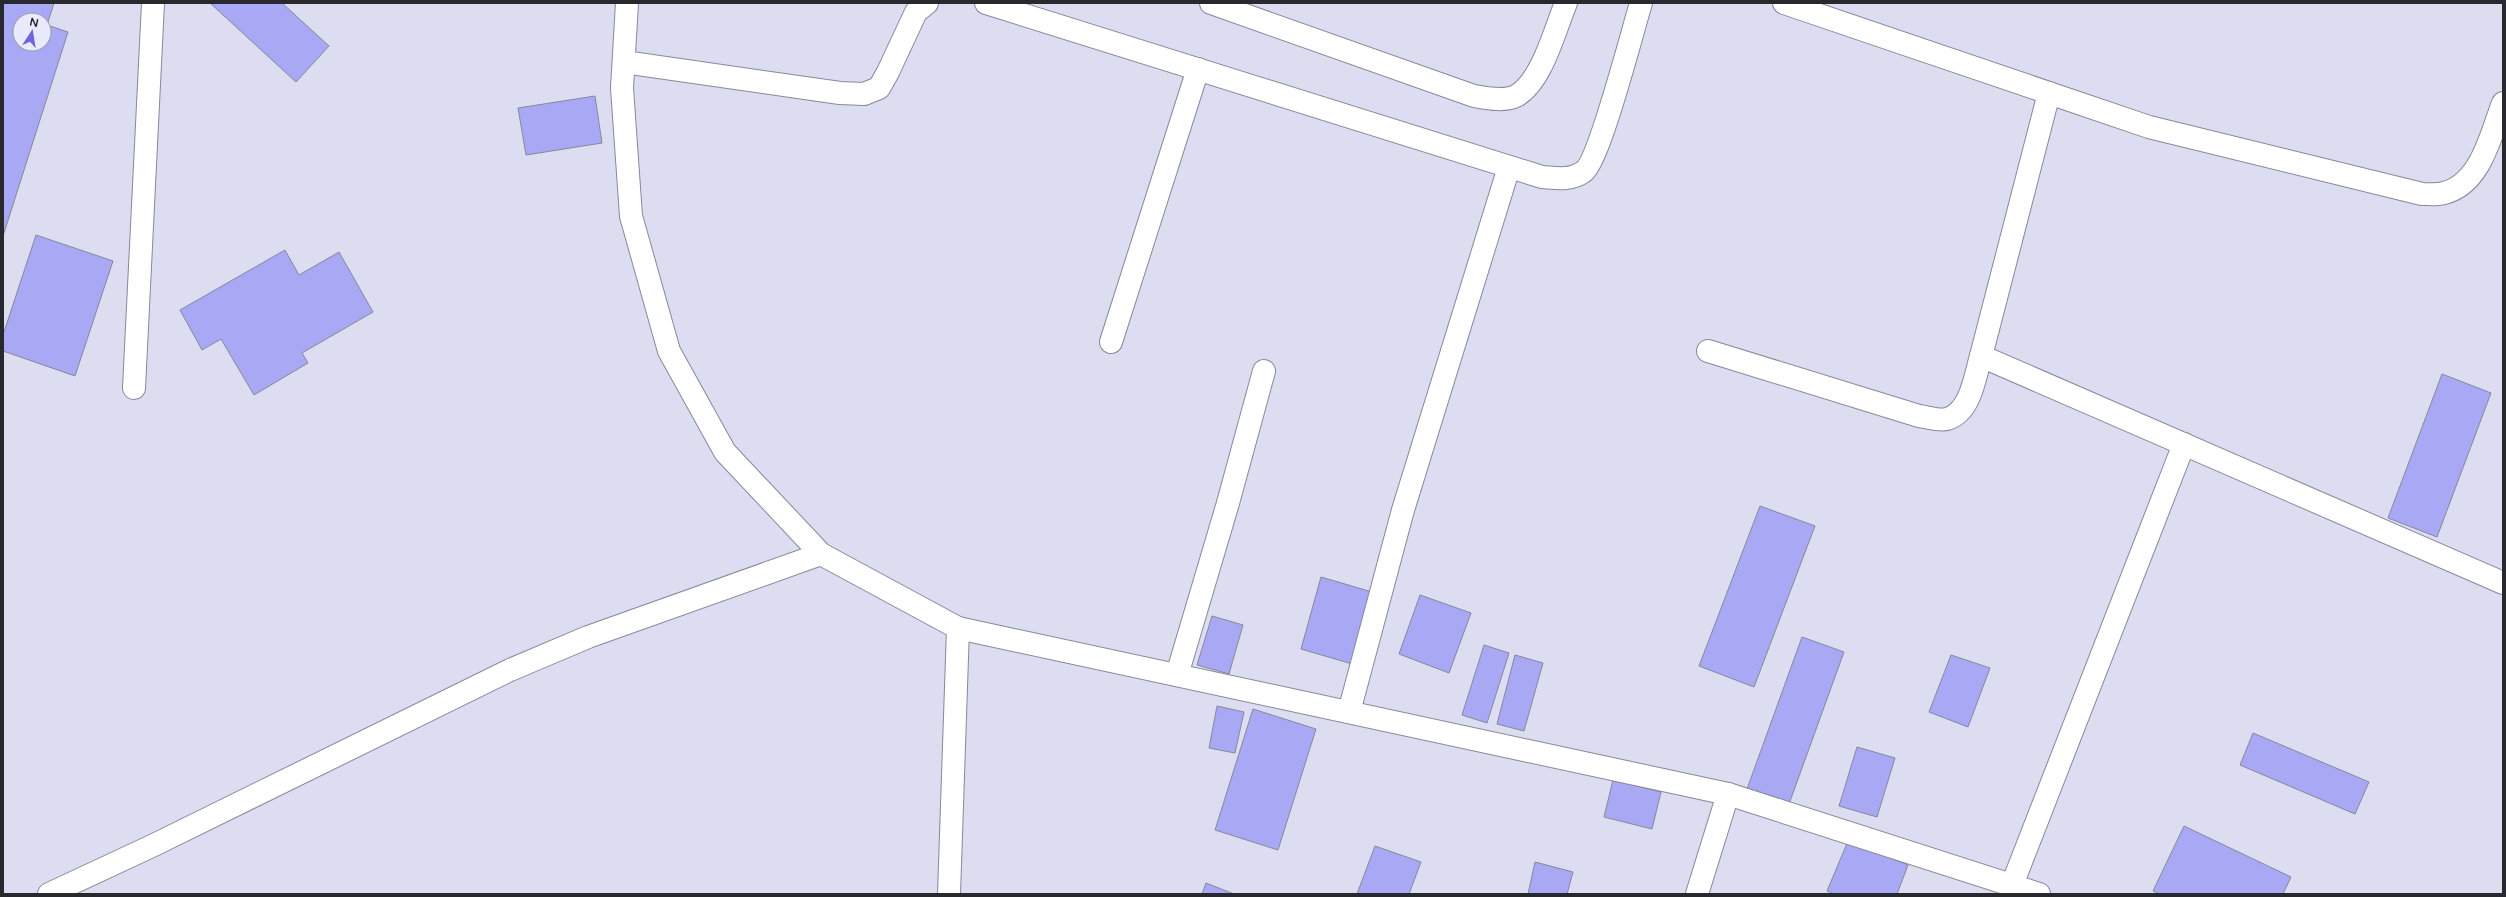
<svg xmlns="http://www.w3.org/2000/svg" width="2506" height="897" font-family="'Varela Round',sans-serif">
  <style>
    .building { fill: #a9a8f5; stroke: #87879a; fill-rule: evenodd }
    .lines { fill: none; stroke-linecap: round; stroke-linejoin: round }
    .minor-casing { stroke: #87889a; stroke-width: 24 }
    .minor { stroke: #fff; stroke-width: 22 }
  </style>
  <rect width="100%" height="100%" fill="#dcddf1"/>
  <g class="building">
    <path d="M 3,3 L 54,3 L 47,25 L 68,32 L 3,236 ZM 20,20 L 44,20 L 44,44 L 20,44 Z"/>
    <path d="M 210,3 L 282,3 L 329,46 L 296,82 Z"/>
    <path d="M 595,96 L 602,143 L 526,155 L 518,108 Z"/>
    <path d="M 36,235 L 113,261 L 75,376 L 3,351 L 3,335 Z"/>
    <path d="M 285,250 L 299,275 L 339,252 L 373,312 L 302,353 L 308,363 L 254,395 L 221,339 L 202,350 L 180,310 Z"/>
    <path d="M 2442,374 L 2491,393 L 2437,537 L 2388,518 Z"/>
    <path d="M 1760,506 L 1815,526 L 1754,687 L 1699,666 Z"/>
    <path d="M 1321,577 L 1379,594 L 1359,666 L 1301,649 Z"/>
    <path d="M 1420,595 L 1471,613 L 1449,673 L 1399,654 Z"/>
    <path d="M 1212,616 L 1243,625 L 1229,674 L 1197,665 Z"/>
    <path d="M 1802,637 L 1844,652 L 1789,804 L 1747,789 Z"/>
    <path d="M 1484,645 L 1509,653 L 1487,723 L 1462,715 Z"/>
    <path d="M 1515,655 L 1543,663 L 1524,731 L 1497,724 Z"/>
    <path d="M 1951,655 L 1990,668 L 1968,727 L 1929,712 Z"/>
    <path d="M 1217,706 L 1244,712 L 1235,753 L 1209,748 Z"/>
    <path d="M 1253,709 L 1316,729 L 1278,850 L 1215,830 Z"/>
    <path d="M 2253,733 L 2369,782 L 2355,814 L 2240,765 Z"/>
    <path d="M 1857,747 L 1895,758 L 1877,817 L 1839,806 Z"/>
    <path d="M 1613,780 L 1661,792 L 1652,829 L 1604,817 Z"/>
    <path d="M 2184,826 L 2291,877 L 2283,894 L 2160,894 L 2153,891 Z"/>
    <path d="M 1848,841 L 1908,865 L 1897,894 L 1834,894 L 1827,891 Z"/>
    <path d="M 1375,846 L 1421,862 L 1409,894 L 1357,894 Z"/>
    <path d="M 1535,862 L 1573,872 L 1567,894 L 1528,894 Z"/>
    <path d="M 1206,883 L 1234,894 L 1202,894 Z"/>
  </g>
  <g class="lines">
    <g class="minor-casing">
      <g id="minor">
        <path d="M 627,3 L 622,88 L 631,216 L 669,351 L 725,452 L 821,554 L 958,628 L 1728,794 L 2039,894"/>
        <path d="M 986,3 L 1542,177 C 1556,178 1570,181 1583,172 C 1599,162 1633,29 1641,3"/>
        <path d="M 1211,3 L 1474,96 C 1486,98 1504,102 1516,96 C 1542,82 1555,29 1566,3"/>
        <path d="M 1784,3 L 2149,127 L 2422,194 C 2429,194 2438,195 2444,193 C 2481,184 2491,134 2503,103"/>
        <path d="M 624,62 L 840,93 L 864,94 L 879,88 L 888,72 L 916,12 L 927,3"/>
        <path d="M 1111,342 L 1198,69"/>
        <path d="M 1708,351 L 1919,416 C 1927,417 1940,421 1947,419 C 1971,412 1975,376 1981,356 L 2049,93"/>
        <path d="M 1981,356 L 2503,583"/>
        <path d="M 134,388 L 153,3"/>
        <path d="M 1177,675 L 1228,503 L 1264,371"/>
        <path d="M 1349,712 L 1403,510 L 1509,167"/>
        <path d="M 2012,885 L 2184,444"/>
        <path d="M 49,894 L 154,845 L 510,670 L 588,637 L 821,554"/>
        <path d="M 949,894 L 958,628"/>
        <path d="M 1697,894 L 1728,794"/>
      </g>
    </g>
    <use href="#minor" class="minor"/>
  </g>
  <rect width="2506" height="897" fill="none" stroke="#28282f" stroke-width="8"/>
  <g transform="translate(32 32) rotate(12)"><circle r="19" fill="#e9eafe" stroke="#9c9cab"/>
  <path d="M0-3L7 15L0 10L-7 15Z" fill="#7164df"/>
  <text y="-6" font-size="11" font-weight="bold" text-anchor="middle" fill="#28282f">N</text>
  </g>
</svg>
